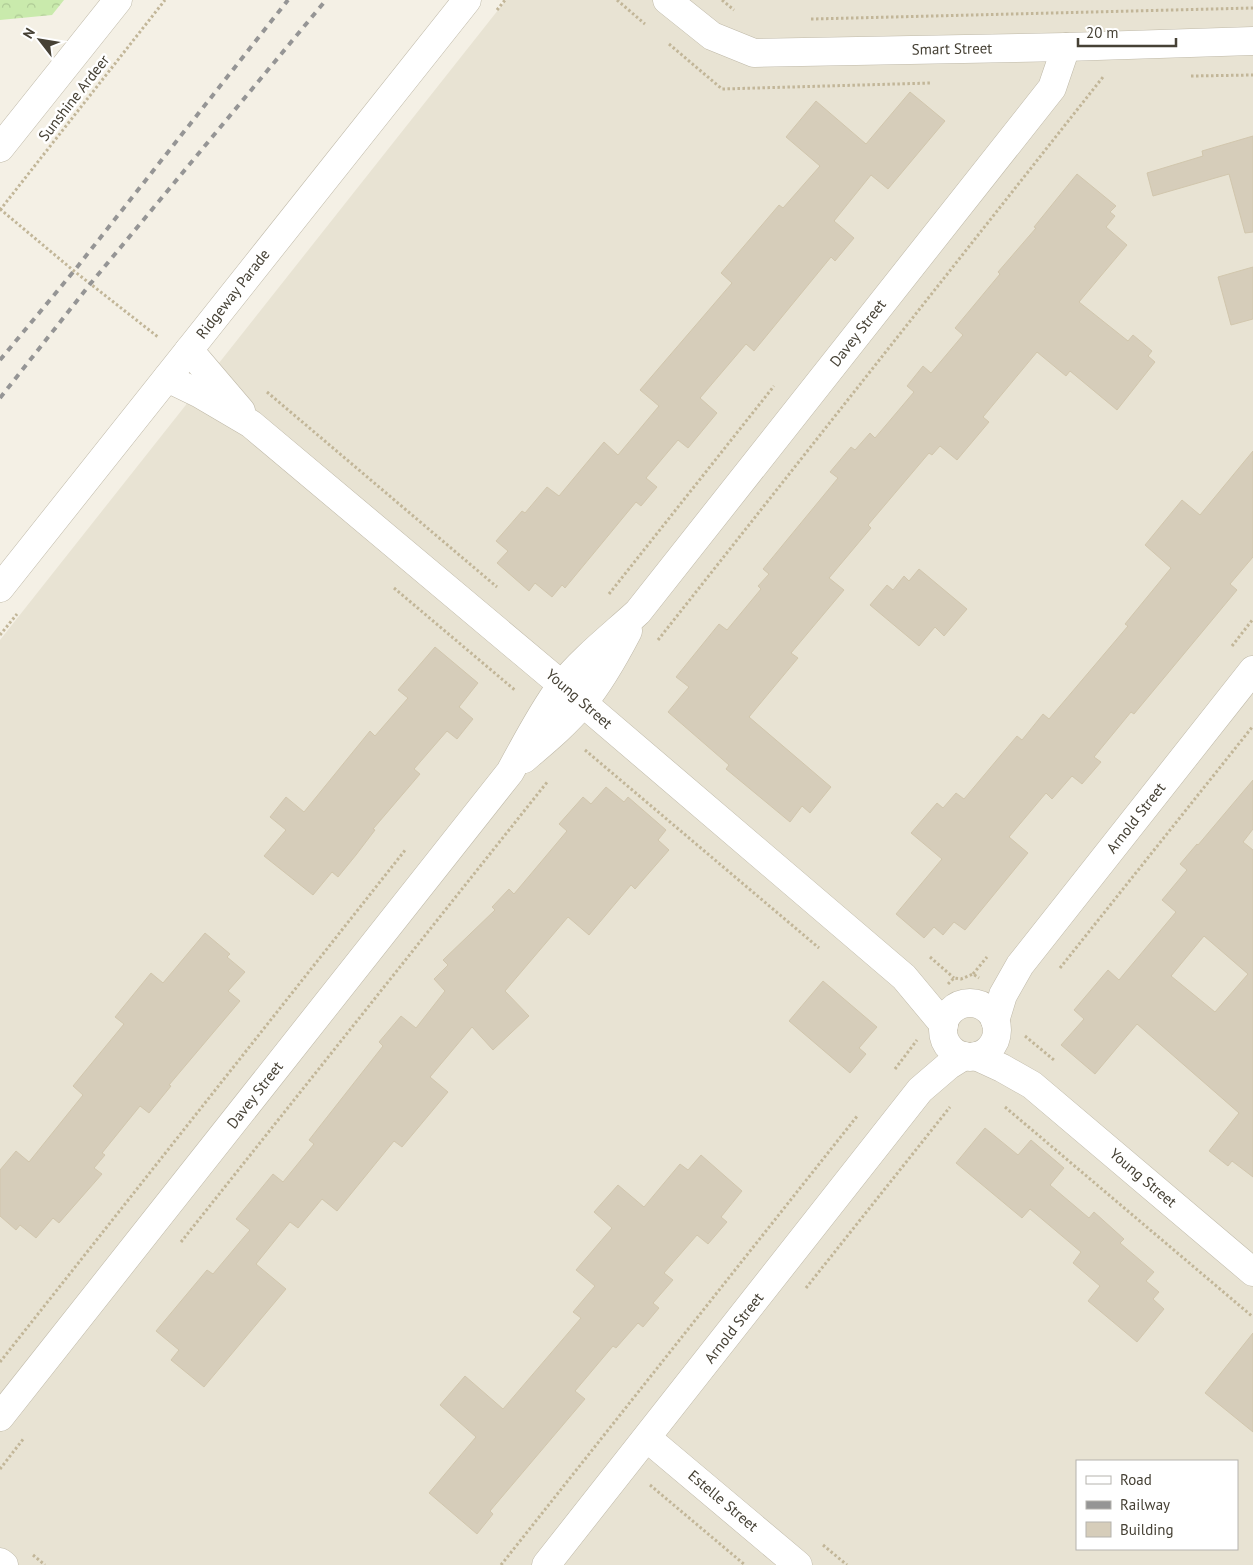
<svg xmlns="http://www.w3.org/2000/svg" width="1253" height="1565" font-family="'PT Sans',sans-serif">
  <style>
    .residential { fill: #e8e3d3; fill-rule: evenodd }
    .park { fill: url(#park-crowns) }
    .building { fill: #d6cdba; stroke: #d1c6ad; fill-rule: evenodd }
    .lines { fill: none; stroke-linecap: round; stroke-linejoin: round }
    .minor-casing { stroke: #bfb9a8; stroke-width: 29 }
    .path { stroke: #c2b698; stroke-width: 3; stroke-dasharray: 2.5 2.5; stroke-linecap: butt }
    .minor { stroke: #fff; stroke-width: 28 }
    .rail { stroke: #959595; stroke-width: 4; stroke-dasharray: 6 6; stroke-linecap: butt }
    .labels { text-anchor: middle; stroke-width: 5; stroke-linejoin: round; paint-order: stroke }
    .street-label { font-size: 15px; fill: #464135; stroke: #fff }
  </style>
  <defs>
    <pattern id="park-crowns" width="20" height="18" patternUnits="userSpaceOnUse" patternTransform="scale(1.25)"><rect width="20" height="18" fill="#c9eaac"/><path d="M2 6a3 3 0 1 1 6 0M12 15a3 3 0 1 1 6 0" fill="none" stroke="#aeca95"/></pattern>
  </defs>
  <rect width="100%" height="100%" fill="#f4f0e5"/>
  <path class="residential" d="M 506,0 L 1253,0 L 1253,1565 L 0,1565 L 0,640 ZM 1077,1461 L 1237,1461 L 1237,1549 L 1077,1549 Z"/>
  <path class="park" d="M 0,0 L 64,0 L 52,15 L 0,20 Z"/>
  <g class="building">
    <path d="M 910,92 L 945,121 L 888,189 L 871,175 L 834,221 L 854,238 L 835,261 L 831,257 L 754,351 L 746,344 L 700,398 L 717,413 L 688,448 L 678,440 L 646,478 L 657,487 L 641,506 L 636,502 L 565,588 L 562,585 L 552,597 L 535,583 L 529,591 L 497,563 L 508,551 L 496,541 L 522,511 L 525,513 L 547,487 L 559,496 L 604,442 L 618,455 L 659,406 L 640,390 L 732,283 L 721,273 L 779,205 L 783,208 L 820,166 L 786,137 L 816,101 L 866,144 Z"/>
    <path d="M 1253,136 L 1253,232 L 1245,233 L 1229,174 L 1153,196 L 1147,173 L 1203,156 L 1202,151 Z"/>
    <path d="M 1077,174 L 1116,206 L 1110,212 L 1115,216 L 1106,227 L 1127,245 L 1079,302 L 1128,341 L 1133,335 L 1152,351 L 1148,356 L 1155,362 L 1117,410 L 1070,371 L 1066,376 L 1037,352 L 983,417 L 989,422 L 957,460 L 940,446 L 932,455 L 929,453 L 868,525 L 871,528 L 829,578 L 844,590 L 791,653 L 798,658 L 749,717 L 831,787 L 810,813 L 802,806 L 790,822 L 726,769 L 729,765 L 668,712 L 689,687 L 676,677 L 719,624 L 727,630 L 761,589 L 758,586 L 769,574 L 763,569 L 838,478 L 830,472 L 851,447 L 855,450 L 870,433 L 875,438 L 914,392 L 907,386 L 923,366 L 931,373 L 963,335 L 955,328 L 1000,274 L 998,272 L 1036,228 L 1034,227 Z"/>
    <path d="M 1253,267 L 1253,319 L 1231,325 L 1218,277 Z"/>
    <path d="M 1253,451 L 1253,557 L 1230,584 L 1237,590 L 1134,714 L 1131,712 L 1094,757 L 1101,762 L 1082,784 L 1072,776 L 1052,799 L 1046,793 L 1009,837 L 1028,853 L 965,930 L 954,922 L 943,935 L 934,927 L 924,938 L 896,914 L 942,859 L 911,833 L 937,803 L 943,808 L 956,793 L 964,799 L 1017,736 L 1022,740 L 1043,714 L 1049,719 L 1128,626 L 1125,624 L 1171,568 L 1145,545 L 1182,500 L 1200,515 Z"/>
    <path d="M 919,569 L 967,609 L 944,636 L 935,627 L 919,646 L 870,605 L 887,585 L 893,590 L 904,576 L 909,581 Z"/>
    <path d="M 435,647 L 478,683 L 459,707 L 473,719 L 457,739 L 447,731 L 414,769 L 420,774 L 373,829 L 375,830 L 356,855 L 338,877 L 332,872 L 313,895 L 264,856 L 286,830 L 270,817 L 286,797 L 304,812 L 370,731 L 375,736 L 408,698 L 398,690 Z"/>
    <path d="M 1253,780 L 1253,829 L 1243,842 L 1253,850 L 1253,1177 L 1232,1161 L 1228,1166 L 1209,1151 L 1239,1113 L 1137,1024 L 1095,1074 L 1061,1045 L 1084,1019 L 1074,1010 L 1108,970 L 1119,980 L 1176,912 L 1162,900 L 1187,870 L 1180,864 L 1197,844 L 1198,845 ZM 1204,936 L 1248,974 L 1215,1012 L 1171,976 Z"/>
    <path d="M 606,787 L 624,802 L 628,797 L 666,830 L 658,840 L 669,850 L 635,889 L 631,885 L 589,935 L 568,917 L 505,991 L 529,1016 L 493,1050 L 472,1027 L 430,1077 L 448,1092 L 402,1147 L 394,1141 L 337,1211 L 322,1199 L 298,1228 L 290,1222 L 256,1264 L 286,1289 L 204,1387 L 171,1360 L 179,1350 L 156,1331 L 207,1270 L 213,1274 L 250,1230 L 236,1219 L 273,1174 L 283,1182 L 314,1144 L 309,1140 L 383,1046 L 379,1042 L 401,1016 L 416,1028 L 445,991 L 434,979 L 448,965 L 443,960 L 495,910 L 492,907 L 509,889 L 514,894 L 567,831 L 559,824 L 583,797 L 591,804 Z"/>
    <path d="M 205,933 L 230,954 L 227,957 L 245,972 L 228,991 L 240,1001 L 169,1085 L 171,1086 L 149,1113 L 140,1106 L 102,1153 L 105,1155 L 94,1168 L 102,1174 L 59,1223 L 53,1218 L 36,1238 L 20,1225 L 16,1230 L 0,1216 L 0,1170 L 16,1151 L 29,1162 L 83,1095 L 73,1086 L 124,1024 L 115,1017 L 151,973 L 163,983 Z"/>
    <path d="M 823,981 L 877,1027 L 859,1048 L 866,1054 L 850,1073 L 789,1021 Z"/>
    <path d="M 985,1128 L 1018,1155 L 1031,1140 L 1064,1168 L 1050,1185 L 1089,1218 L 1094,1212 L 1124,1239 L 1120,1243 L 1154,1272 L 1146,1281 L 1159,1292 L 1153,1299 L 1164,1309 L 1137,1342 L 1088,1301 L 1100,1286 L 1073,1263 L 1081,1252 L 1030,1209 L 1022,1218 L 956,1163 Z"/>
    <path d="M 701,1155 L 742,1191 L 721,1217 L 727,1222 L 708,1244 L 697,1235 L 664,1273 L 673,1280 L 653,1303 L 659,1308 L 643,1327 L 638,1323 L 616,1348 L 613,1346 L 575,1391 L 585,1399 L 490,1511 L 493,1514 L 477,1534 L 429,1493 L 476,1437 L 440,1405 L 465,1376 L 503,1409 L 581,1318 L 573,1312 L 595,1286 L 576,1270 L 612,1228 L 594,1212 L 618,1185 L 644,1207 L 680,1164 L 688,1170 Z"/>
    <path d="M 1253,1333 L 1253,1432 L 1205,1393 Z"/>
  </g>
  <g class="lines">
    <g class="minor-casing">
      <g id="minor">
        <path d="M 667,0 L 712,36 L 754,53 L 1066,47 L 1253,41"/>
        <path d="M 0,148 L 118,0"/>
        <path d="M 189,350 L 241,411"/>
        <path d="M 167,378 L 200,394 L 251,424 L 562,685 L 904,977 L 944,1025"/>
        <path d="M 0,588 L 467,0"/>
        <path d="M 524,759 C 544,742 566,724 583,703 C 601,681 615,656 628,631"/>
        <circle cx="970" cy="1030" r="27"/>
        <path d="M 995,1021 L 1003,995 L 1020,965 L 1253,670"/>
        <path d="M 976,1056 L 1002,1068 L 1032,1085 L 1253,1272"/>
        <path d="M 0,1417 L 510,772 C 526,743 541,713 561,686 C 581,660 613,635 638,612 L 1052,88 L 1066,47"/>
        <path d="M 647,1438 L 798,1565"/>
        <path d="M 0,1562 L 4,1565"/>
        <path d="M 546,1565 L 920,1090 L 948,1066 L 964,1056"/>
      </g>
    </g>
    <g class="path">
      <path d="M 617,0 L 645,24"/>
      <path d="M 722,0 L 734,10"/>
      <path d="M 497,10 L 505,0"/>
      <path d="M 811,19 L 1253,8"/>
      <path d="M 669,44 L 722,89 L 931,83"/>
      <path d="M 1191,76 L 1253,75"/>
      <path d="M 0,209 L 74,271 L 158,337"/>
      <path d="M 0,210 L 165,0"/>
      <path d="M 267,392 L 497,587"/>
      <path d="M 394,588 L 516,691"/>
      <path d="M 609,594 L 774,386"/>
      <path d="M 0,635 L 17,614"/>
      <path d="M 658,640 L 1103,77"/>
      <path d="M 1232,646 L 1253,619"/>
      <path d="M 585,750 L 819,948"/>
      <path d="M 930,957 L 954,978"/>
      <path d="M 1060,968 L 1253,726"/>
      <path d="M 973,974 L 987,957"/>
      <path d="M 948,984 L 954,978 L 961,979 L 973,974 L 979,978"/>
      <path d="M 1025,1036 L 1054,1060"/>
      <path d="M 895,1069 L 917,1040"/>
      <path d="M 1005,1107 L 1253,1317"/>
      <path d="M 181,1242 L 548,781"/>
      <path d="M 806,1288 L 950,1107"/>
      <path d="M 0,1362 L 406,849"/>
      <path d="M 0,1469 L 24,1438"/>
      <path d="M 650,1485 L 745,1565"/>
      <path d="M 823,1545 L 847,1565"/>
      <path d="M 33,1555 L 45,1565"/>
      <path d="M 501,1565 L 858,1115"/>
    </g>
    <use href="#minor" class="minor"/>
    <g class="rail">
      <path d="M 0,360 L 74,271 L 288,0"/>
      <path d="M 0,398 L 91,283 L 326,0"/>
    </g>
  </g>
  <g class="labels">
    <g class="street-label">
      <text transform="translate(952 49) rotate(-1)" y="5">Smart Street</text>
      <text transform="translate(74 98) rotate(-52)" y="5">Sunshine Ardeer</text>
      <text transform="translate(233 294) rotate(-52)" y="5">Ridgeway Parade</text>
      <text transform="translate(858 333) rotate(-52)" y="5">Davey Street</text>
      <text transform="translate(579 699) rotate(41)" y="5">Young Street</text>
      <text transform="translate(1136 818) rotate(-52)" y="5">Arnold Street</text>
      <text transform="translate(255 1095) rotate(-52)" y="5">Davey Street</text>
      <text transform="translate(1143 1178) rotate(40)" y="5">Young Street</text>
      <text transform="translate(734 1328) rotate(-52)" y="5">Arnold Street</text>
      <text transform="translate(723 1501) rotate(40)" y="5">Estelle Street</text>
    </g>
  </g>
  <rect x="1076" y="1460" width="162" height="90" fill="#ffffff" stroke="#b5b3ae"/>
  <rect x="1086" y="1476" width="25" height="8" fill="#ffffff" stroke="#b5b3ae"/>
  <text x="1120" y="1485" font-size="15" fill="#464135">Road</text>
  <rect x="1086" y="1501" width="25" height="8" fill="#959595" stroke="#b5b3ae"/>
  <text x="1120" y="1510" font-size="15" fill="#464135">Railway</text>
  <rect x="1086" y="1522" width="25" height="15" fill="#d6cdba" stroke="#b5b3ae"/>
  <text x="1120" y="1535" font-size="15" fill="#464135">Building</text>
  <g transform="translate(40 40) rotate(301)" stroke="#ffffff" stroke-width="4" paint-order="stroke">
  <path d="M0-4L9 19L0 12L-9 19Z" fill="#464135"/>
  <text y="-8" font-size="14" font-weight="bold" text-anchor="middle" fill="#464135">N</text>
  </g>
  <path d="M1078 38v8h98v-8" fill="none" stroke="#464135" stroke-width="2.5"/>
  <text x="1086" y="38" font-size="15" fill="#464135" stroke="#ffffff" stroke-width="4" paint-order="stroke">20 m</text>
</svg>
